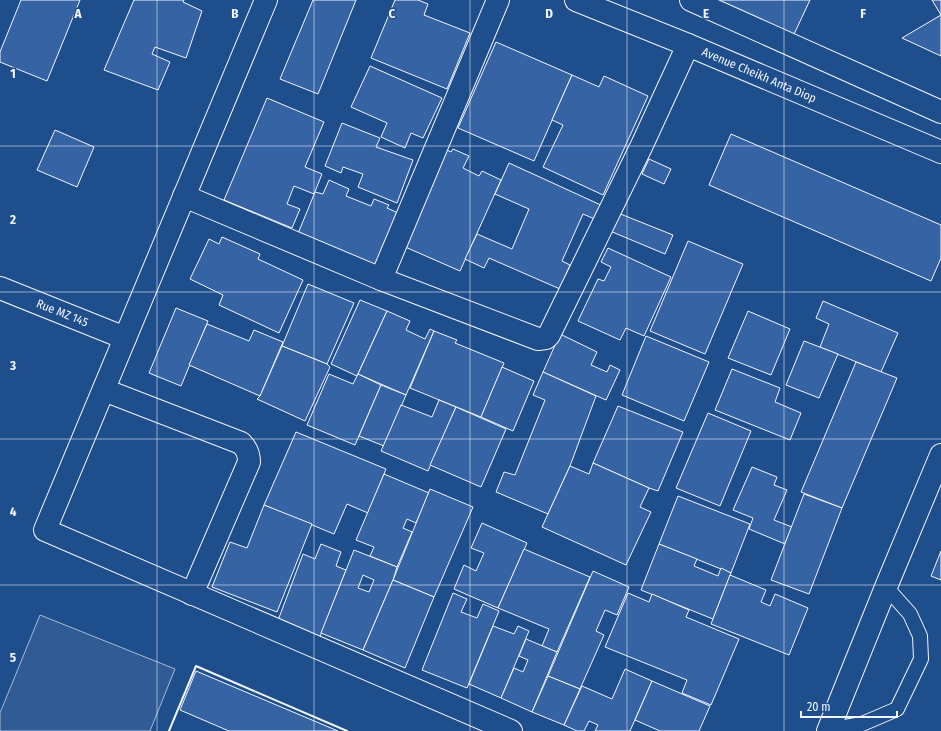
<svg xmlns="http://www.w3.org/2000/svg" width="941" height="731" font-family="'Fira Sans Condensed',sans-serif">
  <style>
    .built { fill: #305b95; stroke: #a8bbd7 }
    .building { fill: #3563a3; stroke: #f2f6ff; fill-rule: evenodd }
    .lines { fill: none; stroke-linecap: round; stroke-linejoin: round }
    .service-casing { stroke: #f2f6ff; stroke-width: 16 }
    .minor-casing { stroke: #f2f6ff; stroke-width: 24 }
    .primary-casing { stroke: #f2f6ff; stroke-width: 24 }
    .service { stroke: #1f4e8c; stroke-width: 14 }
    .minor { stroke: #1f4e8c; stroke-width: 22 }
    .primary { stroke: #1f4e8c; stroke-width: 22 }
    .wall { stroke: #f2f6ff; stroke-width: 2 }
    .grid { fill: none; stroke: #f2f6ff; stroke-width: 1; stroke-opacity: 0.55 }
    .labels { text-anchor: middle; stroke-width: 3; stroke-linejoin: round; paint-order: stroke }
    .street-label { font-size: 12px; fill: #f2f6ff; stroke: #1f4e8c }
    .grid-label { font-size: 13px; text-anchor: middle; font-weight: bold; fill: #f2f6ff; stroke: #1f4e8c; stroke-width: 3; stroke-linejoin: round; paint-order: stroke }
  </style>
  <rect width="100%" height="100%" fill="#1f4e8c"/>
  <path class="built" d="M 40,615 L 175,669 L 150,731 L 0,731 L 0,713 Z"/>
  <g class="building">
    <path d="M 21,0 L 80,0 L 47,81 L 0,62 L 0,52 Z"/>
    <path d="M 134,0 L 184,0 L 183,2 L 202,11 L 186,58 L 155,47 L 152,54 L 170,62 L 158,90 L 104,70 Z"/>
    <path d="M 313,0 L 356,0 L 318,94 L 280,79 Z"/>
    <path d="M 395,0 L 418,0 L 428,4 L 424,15 L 470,33 L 447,89 L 371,58 Z"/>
    <path d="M 689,0 L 810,0 L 788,47 Z"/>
    <path d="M 932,0 L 941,0 L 941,56 L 902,38 L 941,15 Z"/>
    <path d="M 496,42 L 572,75 L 534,161 L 458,128 Z"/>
    <path d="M 370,66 L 442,98 L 423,138 L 411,133 L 405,148 L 381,137 L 387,123 L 351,107 Z"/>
    <path d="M 572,75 L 599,87 L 604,76 L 648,96 L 603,195 L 543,167 L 563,125 L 552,120 Z"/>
    <path d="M 267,98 L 324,122 L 305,167 L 322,174 L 314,194 L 294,186 L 287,204 L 300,209 L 292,228 L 224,200 Z"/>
    <path d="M 342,123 L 380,138 L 376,147 L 413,160 L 397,203 L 358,187 L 363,174 L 343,167 L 341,173 L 325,166 Z"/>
    <path d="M 55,130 L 94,147 L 77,187 L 37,170 Z"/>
    <path d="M 731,134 L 941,225 L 941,258 L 931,281 L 709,185 Z"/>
    <path d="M 453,149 L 469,156 L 463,168 L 479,176 L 482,171 L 501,180 L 460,271 L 403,246 L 447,150 L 451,152 Z"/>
    <path d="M 649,159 L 671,169 L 664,184 L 642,174 Z"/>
    <path d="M 509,163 L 603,206 L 597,220 L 583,214 L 562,261 L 570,265 L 560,289 L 489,258 L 484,268 L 465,259 L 477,234 L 512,249 L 529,209 L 495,194 Z"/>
    <path d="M 329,180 L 349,189 L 346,196 L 371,206 L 374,199 L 389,205 L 387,208 L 400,214 L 377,269 L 297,236 L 315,192 L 323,194 Z"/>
    <path d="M 618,213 L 673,235 L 665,254 L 610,231 Z"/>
    <path d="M 222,237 L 260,254 L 258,259 L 303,280 L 279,333 L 219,305 L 223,295 L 190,279 L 209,239 L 219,244 Z"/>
    <path d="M 688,241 L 743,264 L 705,354 L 650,331 Z"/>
    <path d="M 608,248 L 671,277 L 644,336 L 626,328 L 620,340 L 578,321 L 598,279 L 604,281 L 611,267 L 601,262 Z"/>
    <path d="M 308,284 L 354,303 L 327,364 L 282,346 Z"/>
    <path d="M 360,300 L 387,311 L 357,376 L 331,364 Z"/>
    <path d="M 823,301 L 898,333 L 881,372 L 820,347 L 829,324 L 816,318 Z"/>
    <path d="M 176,308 L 208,321 L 181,386 L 149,373 Z"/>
    <path d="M 387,311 L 410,321 L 406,330 L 425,339 L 430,329 L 434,331 L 406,395 L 358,374 Z"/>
    <path d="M 748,311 L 790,329 L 771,375 L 728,358 Z"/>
    <path d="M 207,324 L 249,341 L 254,330 L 283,342 L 260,396 L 189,365 Z"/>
    <path d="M 434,331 L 457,340 L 455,343 L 504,363 L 481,417 L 410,388 Z"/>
    <path d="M 560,334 L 597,352 L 591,365 L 607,372 L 610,365 L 620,370 L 606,400 L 543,372 Z"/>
    <path d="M 646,336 L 709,362 L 684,421 L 622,395 Z"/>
    <path d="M 804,341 L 838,354 L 819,398 L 786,385 Z"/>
    <path d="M 282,346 L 327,364 L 330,367 L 305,421 L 257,399 L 260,396 Z"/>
    <path d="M 856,362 L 897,378 L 842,508 L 801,492 Z"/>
    <path d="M 502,367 L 534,381 L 513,431 L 481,417 Z"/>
    <path d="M 732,369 L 780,388 L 775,402 L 801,413 L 790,440 L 715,410 Z"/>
    <path d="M 543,372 L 596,396 L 570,466 L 548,514 L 496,492 L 504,472 L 515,475 L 545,400 L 533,395 Z"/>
    <path d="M 329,374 L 353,384 L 358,374 L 381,385 L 355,445 L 307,425 Z"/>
    <path d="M 381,385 L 406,395 L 384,446 L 359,436 Z"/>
    <path d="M 439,400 L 456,407 L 428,471 L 381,451 L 401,405 L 432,417 Z"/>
    <path d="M 618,406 L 683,432 L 658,491 L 649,488 L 593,463 Z"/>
    <path d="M 456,407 L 506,429 L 481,487 L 430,465 Z"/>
    <path d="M 708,413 L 751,431 L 720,506 L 676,488 Z"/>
    <path d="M 296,432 L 386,469 L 368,513 L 347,504 L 334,534 L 264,505 Z"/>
    <path d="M 593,463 L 649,488 L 640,507 L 651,512 L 626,565 L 542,527 L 570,466 L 589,474 Z"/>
    <path d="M 752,467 L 777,477 L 774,485 L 787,490 L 774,520 L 792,527 L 785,544 L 749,529 L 753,518 L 733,510 Z"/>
    <path d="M 384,474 L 429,493 L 416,523 L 407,519 L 403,528 L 412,532 L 397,567 L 370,556 L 374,547 L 356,540 Z"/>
    <path d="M 430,489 L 473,507 L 434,597 L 393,580 Z"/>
    <path d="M 804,494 L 842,508 L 809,594 L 771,580 Z"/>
    <path d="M 678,496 L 750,524 L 731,573 L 659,544 Z"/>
    <path d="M 264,505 L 312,524 L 277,612 L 212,587 L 230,542 L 247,548 Z"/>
    <path d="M 482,523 L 527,543 L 498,608 L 454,589 L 464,565 L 476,571 L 484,553 L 471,548 Z"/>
    <path d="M 321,544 L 341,552 L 336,566 L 346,570 L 319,639 L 277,623 L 303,554 L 315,559 Z"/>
    <path d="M 659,544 L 697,559 L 694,566 L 718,576 L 721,568 L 731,573 L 713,619 L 641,590 Z"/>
    <path d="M 524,549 L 590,577 L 557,652 L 542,646 L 549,629 L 498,608 Z"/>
    <path d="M 354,550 L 397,567 L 393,580 L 363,650 L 321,633 ZM 363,575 L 374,580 L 369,592 L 358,588 Z"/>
    <path d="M 941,551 L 941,580 L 931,576 Z"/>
    <path d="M 593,571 L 629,587 L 617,615 L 605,610 L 596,631 L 604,635 L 580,689 L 548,676 Z"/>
    <path d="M 730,575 L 766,590 L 761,602 L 770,606 L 775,594 L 808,608 L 789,655 L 711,624 Z"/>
    <path d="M 393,580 L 434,597 L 405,668 L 363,650 Z"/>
    <path d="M 453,593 L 467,599 L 461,612 L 477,618 L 483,604 L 499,611 L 467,688 L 422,670 Z"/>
    <path d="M 628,593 L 649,602 L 652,594 L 689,610 L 686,617 L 739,639 L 711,705 L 682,693 L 687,680 L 605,647 Z"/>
    <path d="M 493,626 L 514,634 L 518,626 L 529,631 L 501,698 L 469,684 Z"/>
    <path d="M 526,639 L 557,652 L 532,712 L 501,698 L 514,668 L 523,672 L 528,660 L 519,656 Z"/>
    <path d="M 625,669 L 652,681 L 630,731 L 595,731 L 598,725 L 589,721 L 584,731 L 577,731 L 564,725 L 582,686 L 612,699 Z"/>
    <path d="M 196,671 L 338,731 L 229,731 L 180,710 Z"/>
    <path d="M 548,676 L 580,689 L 564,725 L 532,712 Z"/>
    <path d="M 652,681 L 710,706 L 699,731 L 660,731 L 635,720 Z"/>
  </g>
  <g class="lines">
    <g class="service-casing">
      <path id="service" d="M 828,730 L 862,724 L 897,709 L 921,659 L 920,636 L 910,614 L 886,587"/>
    </g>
    <g class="minor-casing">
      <g id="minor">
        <path d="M 266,0 L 45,530 L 511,731"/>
        <path d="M 184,196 L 381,279 L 538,339 L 546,338 L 549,335 L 642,145 L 688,45"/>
        <path d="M 381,279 L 498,0"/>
        <path id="s1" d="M 0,288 L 125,338"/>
        <path d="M 104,390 L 241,443 C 247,449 249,454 249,462 L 192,594"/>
        <path d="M 828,731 L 886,587 L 941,455"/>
      </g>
    </g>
    <g class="primary-casing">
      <g id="primary">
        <path id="s2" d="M 576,0 L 688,45 L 941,152"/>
        <path d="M 691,0 L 941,112"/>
      </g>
    </g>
    <use href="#service" class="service"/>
    <use href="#minor" class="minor"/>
    <use href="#primary" class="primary"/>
    <path class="wall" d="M 169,731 L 196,666 L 347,731"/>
  </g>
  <path class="grid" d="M 157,0 L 157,731M 314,0 L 314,731M 470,0 L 470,731M 627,0 L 627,731M 784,0 L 784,731M 0,146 L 941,146M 0,292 L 941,292M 0,439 L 941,439M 0,585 L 941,585"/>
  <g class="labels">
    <g class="street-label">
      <text dy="4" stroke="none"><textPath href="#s2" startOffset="198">Avenue Cheikh Anta Diop</textPath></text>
      <text dy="4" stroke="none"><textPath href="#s1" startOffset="67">Rue MZ 145</textPath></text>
    </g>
  </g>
  <g class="grid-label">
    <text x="78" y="18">A</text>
    <text x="235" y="18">B</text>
    <text x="392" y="18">C</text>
    <text x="549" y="18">D</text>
    <text x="706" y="18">E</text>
    <text x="863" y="18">F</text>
    <text x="13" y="78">1</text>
    <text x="13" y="224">2</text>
    <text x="13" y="370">3</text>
    <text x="13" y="516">4</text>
    <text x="13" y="662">5</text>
  </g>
  <path d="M801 711v6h96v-6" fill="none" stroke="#f2f6ff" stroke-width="2"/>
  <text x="807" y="711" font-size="12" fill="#f2f6ff" stroke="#1f4e8c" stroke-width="3" paint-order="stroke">20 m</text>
</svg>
